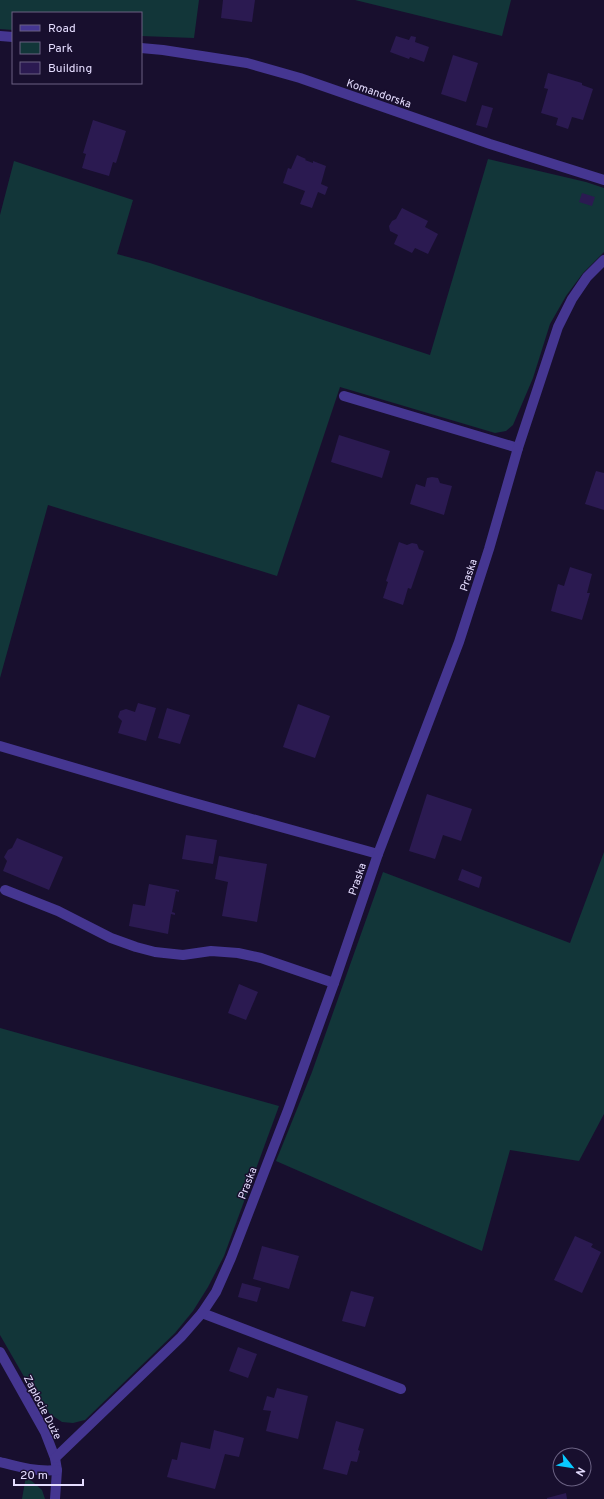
<svg xmlns="http://www.w3.org/2000/svg" width="604" height="1499" font-family="Overpass,sans-serif">
  <style>
    .green { fill: #123639 }
    .building { fill: #2b1a51 }
    .lines { fill: none; stroke-linecap: round; stroke-linejoin: round }
    .minor { stroke: #453691; stroke-width: 10 }
    .labels { text-anchor: middle; stroke-width: 3; stroke-linejoin: round; paint-order: stroke }
    .street-label { font-size: 11px; fill: #e5ddff; stroke: #180f2e }
  </style>
  <rect width="100%" height="100%" fill="#180f2e"/>
  <g class="green">
    <path d="M 0,0 L 199,0 L 194,38 L 141,36 L 141,13 L 13,13 L 13,30 L 0,29 Z"/>
    <path d="M 355,0 L 511,0 L 502,36 Z"/>
    <path d="M 488,159 L 586,182 L 604,188 L 604,252 L 583,273 L 566,296 L 550,324 L 533,378 L 513,425 L 506,431 L 495,433 L 340,387 L 277,576 L 48,505 L 0,678 L 0,215 L 14,161 L 133,200 L 117,254 L 150,263 L 430,355 Z"/>
    <path d="M 604,852 L 604,1114 L 579,1161 L 510,1150 L 482,1251 L 276,1161 L 312,1072 L 383,872 L 570,943 Z"/>
    <path d="M 0,1028 L 279,1106 L 224,1256 L 208,1287 L 193,1311 L 175,1333 L 85,1420 L 73,1423 L 62,1422 L 50,1414 L 34,1394 L 0,1335 Z"/>
    <path d="M 26,1476 L 42,1490 L 45,1499 L 22,1499 Z"/>
  </g>
  <g class="building">
    <path d="M 223,0 L 255,0 L 252,22 L 221,18 Z"/>
    <path d="M 396,36 L 409,40 L 411,36 L 416,37 L 415,42 L 429,47 L 424,62 L 410,57 L 409,59 L 390,52 Z"/>
    <path d="M 453,55 L 478,63 L 466,102 L 441,94 Z"/>
    <path d="M 548,73 L 582,83 L 582,85 L 593,89 L 583,120 L 572,117 L 568,129 L 556,125 L 558,118 L 541,113 L 548,89 L 544,88 Z"/>
    <path d="M 482,105 L 493,108 L 487,128 L 476,125 Z"/>
    <path d="M 93,120 L 126,131 L 116,163 L 113,162 L 109,176 L 82,168 L 86,154 L 83,153 Z"/>
    <path d="M 297,155 L 306,159 L 305,160 L 313,163 L 313,161 L 326,166 L 321,184 L 328,187 L 325,195 L 318,192 L 312,208 L 300,204 L 305,191 L 283,183 L 288,168 L 291,169 Z"/>
    <path d="M 582,193 L 595,197 L 592,206 L 579,202 Z"/>
    <path d="M 402,208 L 428,221 L 425,227 L 438,234 L 428,254 L 415,248 L 412,253 L 394,244 L 398,235 L 390,231 L 389,226 L 392,221 L 396,219 Z"/>
    <path d="M 339,435 L 390,451 L 382,478 L 331,462 Z"/>
    <path d="M 596,471 L 604,473 L 604,510 L 585,504 Z"/>
    <path d="M 432,477 L 438,478 L 440,483 L 452,486 L 444,515 L 410,504 L 416,484 L 425,487 L 427,478 Z"/>
    <path d="M 399,542 L 407,545 L 412,543 L 417,544 L 419,549 L 424,551 L 411,589 L 408,588 L 403,605 L 383,598 L 388,582 L 386,581 Z"/>
    <path d="M 570,567 L 592,574 L 587,593 L 590,593 L 582,620 L 551,611 L 558,584 L 564,586 Z"/>
    <path d="M 138,703 L 156,708 L 146,741 L 118,733 L 122,721 L 118,717 L 120,711 L 126,709 L 135,712 Z"/>
    <path d="M 298,704 L 330,716 L 315,758 L 283,747 Z"/>
    <path d="M 167,708 L 190,715 L 180,744 L 158,738 Z"/>
    <path d="M 427,794 L 472,809 L 461,841 L 443,835 L 435,859 L 409,851 Z"/>
    <path d="M 186,835 L 217,840 L 213,864 L 182,859 Z"/>
    <path d="M 17,838 L 63,857 L 49,890 L 3,871 L 7,861 L 4,857 L 8,850 L 12,848 Z"/>
    <path d="M 219,856 L 267,864 L 257,922 L 222,916 L 228,882 L 215,879 Z"/>
    <path d="M 462,869 L 482,877 L 479,888 L 458,880 Z"/>
    <path d="M 149,884 L 179,890 L 179,892 L 176,891 L 172,912 L 175,913 L 175,915 L 171,914 L 168,934 L 129,926 L 133,904 L 145,906 Z"/>
    <path d="M 239,984 L 258,992 L 246,1020 L 228,1013 Z"/>
    <path d="M 575,1236 L 593,1244 L 591,1247 L 601,1252 L 582,1293 L 554,1280 Z"/>
    <path d="M 262,1246 L 299,1256 L 289,1289 L 253,1279 Z"/>
    <path d="M 242,1283 L 261,1288 L 257,1302 L 238,1297 Z"/>
    <path d="M 351,1291 L 374,1297 L 365,1327 L 342,1321 Z"/>
    <path d="M 238,1347 L 257,1354 L 248,1378 L 229,1371 Z"/>
    <path d="M 277,1388 L 308,1396 L 298,1439 L 266,1431 L 271,1411 L 263,1410 L 267,1396 L 274,1398 Z"/>
    <path d="M 336,1421 L 364,1429 L 358,1450 L 360,1451 L 357,1462 L 351,1461 L 347,1475 L 323,1469 Z"/>
    <path d="M 214,1430 L 244,1438 L 239,1457 L 225,1454 L 215,1489 L 167,1477 L 172,1459 L 177,1460 L 181,1442 L 210,1449 Z"/>
    <path d="M 566,1493 L 567,1499 L 547,1499 L 547,1498 Z"/>
  </g>
  <g class="lines">
    <g class="minor">
      <path d="M 0,36 L 13,37"/>
      <path d="M 141,48 L 163,50 L 247,63 L 300,78 L 490,144 L 604,180"/>
      <path d="M 344,396 L 518,448"/>
      <path d="M 0,746 L 180,799 L 378,854"/>
      <path d="M 5,890 L 58,911 L 111,938 L 136,947 L 155,952 L 183,955 L 211,951 L 238,953 L 261,958 L 334,983"/>
      <path d="M 202,1313 L 401,1389"/>
      <path d="M 0,1352 L 45,1432 L 55,1458 L 57,1470 L 55,1499"/>
      <path d="M 55,1458 L 181,1337 L 202,1313 L 216,1292 L 231,1258 L 288,1110 L 334,983 L 378,854 L 459,642 L 489,549 L 518,448 L 558,327 L 572,299 L 587,277 L 604,260"/>
      <path d="M 0,1462 C 19,1467 36,1472 57,1470"/>
    </g>
  </g>
  <g class="labels">
    <g class="street-label">
      <text transform="translate(379 93) rotate(19)" y="4">Komandorska</text>
      <text transform="translate(468 575) rotate(-72)" y="4">Praska</text>
      <text transform="translate(357 879) rotate(-71)" y="4">Praska</text>
      <text transform="translate(247 1183) rotate(-69)" y="4">Praska</text>
      <text transform="translate(43 1407) rotate(63)" y="4">Zapłocie Duże</text>
    </g>
  </g>
  <rect x="12" y="12" width="130" height="72" fill="#180f2e" stroke="#6a6182"/>
  <rect x="20" y="25" width="20" height="6" fill="#453691" stroke="#6a6182"/>
  <text x="48" y="32" font-size="12" fill="#e5ddff">Road</text>
  <rect x="20" y="42" width="20" height="12" fill="#123639" stroke="#6a6182"/>
  <text x="48" y="52" font-size="12" fill="#e5ddff">Park</text>
  <rect x="20" y="62" width="20" height="12" fill="#2b1a51" stroke="#6a6182"/>
  <text x="48" y="72" font-size="12" fill="#e5ddff">Building</text>
  <g transform="translate(572 1467) rotate(120)"><circle r="19" fill="#180f2e" stroke="#6a6182"/>
  <path d="M0-3L7 15L0 10L-7 15Z" fill="#09c9ff"/>
  <text y="-6" font-size="11" font-weight="bold" text-anchor="middle" fill="#e5ddff">N</text>
  </g>
  <path d="M14 1479v6h69v-6" fill="none" stroke="#e5ddff" stroke-width="2"/>
  <text x="20" y="1479" font-size="12" fill="#e5ddff" stroke="#180f2e" stroke-width="3" paint-order="stroke">20 m</text>
</svg>
